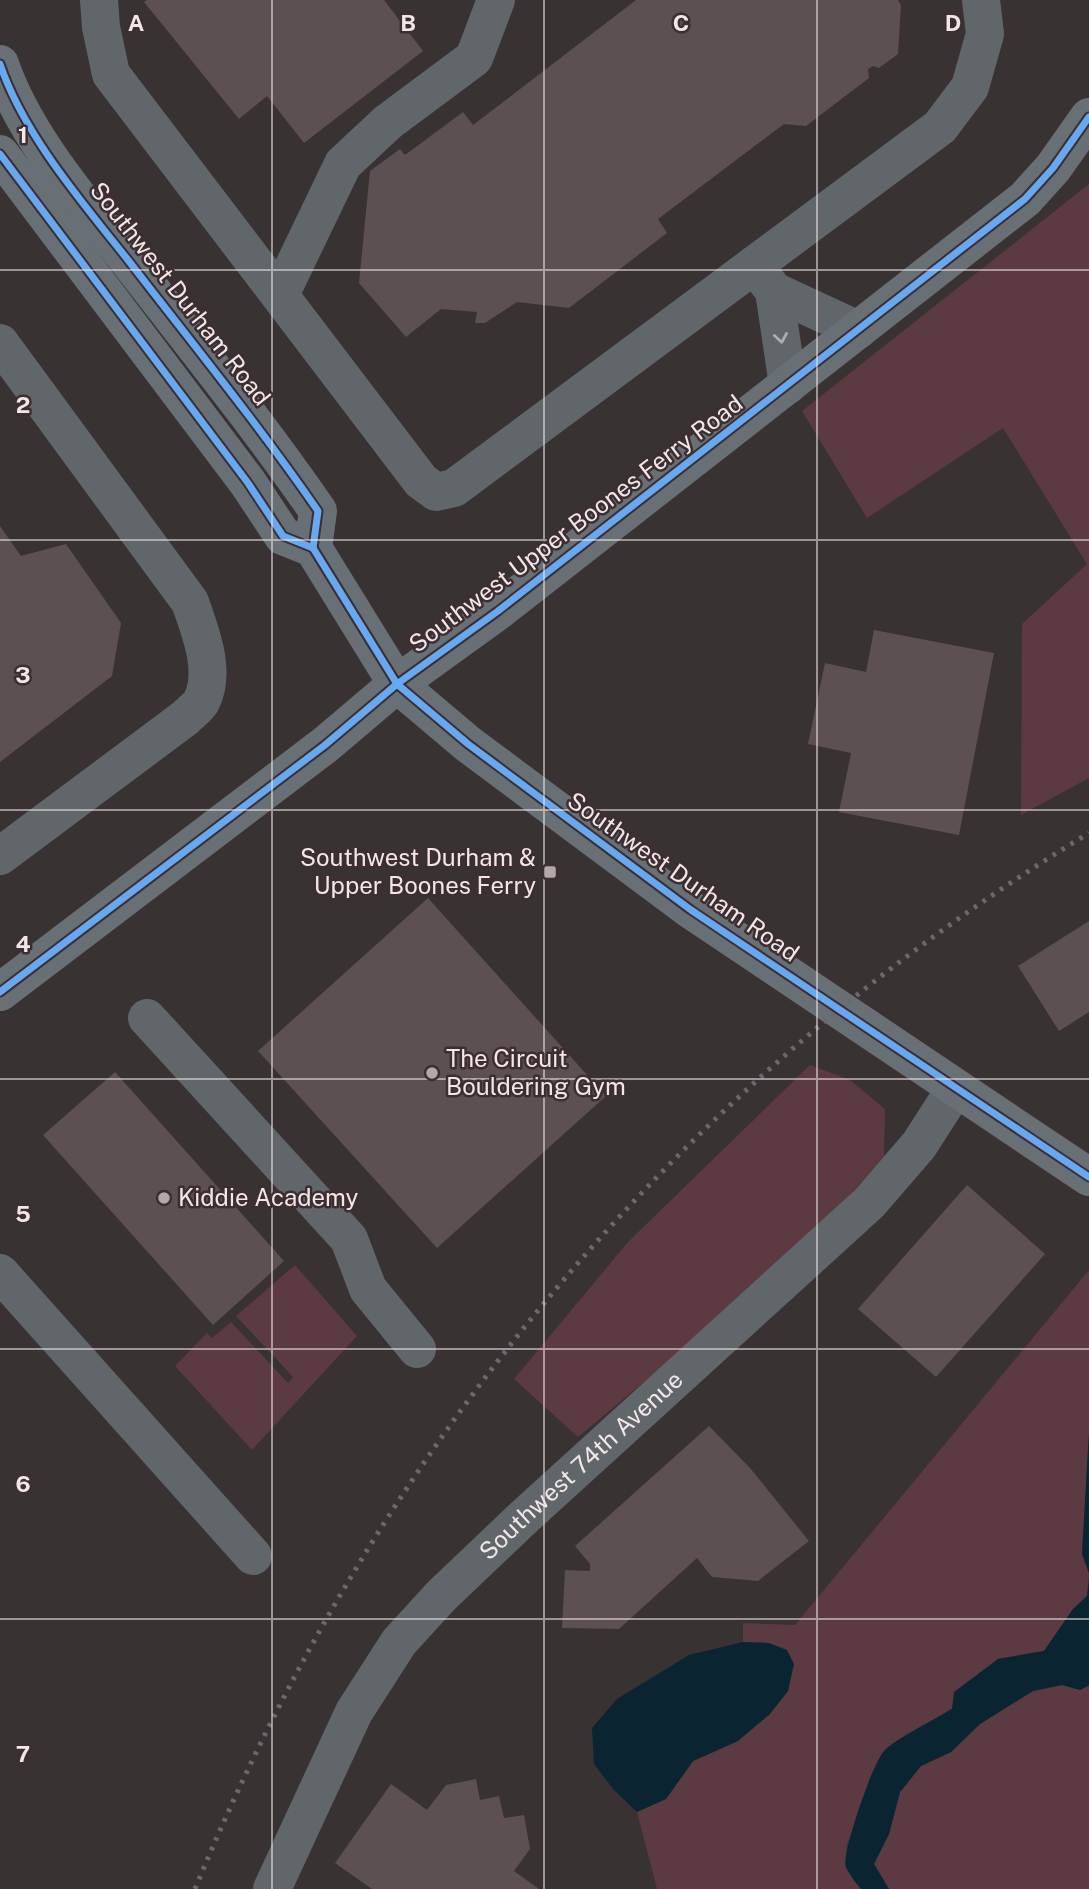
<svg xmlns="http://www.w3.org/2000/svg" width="1089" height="1889" font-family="'Public Sans',sans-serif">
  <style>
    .green { fill: #5c3a42 }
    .water { fill: #0a2432 }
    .building { fill: #5c5052 }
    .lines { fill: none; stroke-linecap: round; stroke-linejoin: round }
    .minor { stroke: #61666a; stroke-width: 38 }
    .major { stroke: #687076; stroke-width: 38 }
    .rail { stroke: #6b696b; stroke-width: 5; stroke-dasharray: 3.5 7; stroke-linecap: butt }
    .cycleway-casing { stroke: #3c2e31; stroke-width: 11 }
    .cycleway { stroke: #66a8f1; stroke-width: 7 }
    .oneway { stroke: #b0adb0 }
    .grid { fill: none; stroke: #f1e7e9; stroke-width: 2; stroke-opacity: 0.55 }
    .poi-dot { fill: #b0a8a9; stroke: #3c2e31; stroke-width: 2.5 }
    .labels { text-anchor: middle; stroke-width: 5; stroke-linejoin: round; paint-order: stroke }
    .street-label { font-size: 24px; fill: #f1e7e9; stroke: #3c2e31 }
    .poi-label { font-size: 24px; fill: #f1e7e9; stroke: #3c2e31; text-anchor: start }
    .grid-label { font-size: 23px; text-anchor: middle; font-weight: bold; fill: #f1e7e9; stroke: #3c2e31; stroke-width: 5; stroke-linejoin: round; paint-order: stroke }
  </style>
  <rect width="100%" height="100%" fill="#383233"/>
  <g class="green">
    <path d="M 1089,184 L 1089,778 L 1021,815 L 1022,624 L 1087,564 L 1003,428 L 867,518 L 802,411 Z"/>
    <path d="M 810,1065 L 850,1080 L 885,1109 L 884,1156 L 802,1250 L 578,1437 L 514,1379 L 628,1242 Z"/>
    <path d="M 295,1265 L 357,1336 L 252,1450 L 175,1366 L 207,1333 L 212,1338 L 231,1322 L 288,1383 L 293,1377 L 236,1316 Z"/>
    <path d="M 1089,1270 L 1089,1433 L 1082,1554 L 1089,1573 L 1087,1596 L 1073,1609 L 1044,1651 L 997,1659 L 952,1708 L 884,1751 L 869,1779 L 863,1804 L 847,1844 L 845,1866 L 861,1889 L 657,1889 L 637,1812 L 666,1799 L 693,1761 L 738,1741 L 769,1643 L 743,1642 L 743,1623 L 795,1625 Z"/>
    <path d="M 1062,1685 L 1080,1690 L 1089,1686 L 1089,1889 L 889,1889 L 874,1864 L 889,1834 L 900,1792 L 921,1766 L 951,1752 L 980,1724 L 1033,1691 Z"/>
  </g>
  <g class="water">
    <path d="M 1089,1433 L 1089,1573 L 1082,1554 Z"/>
    <path d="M 1089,1581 L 1089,1685 L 1080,1690 L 1062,1685 L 1033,1691 L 980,1724 L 951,1752 L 921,1766 L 900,1792 L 889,1834 L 874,1864 L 889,1889 L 861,1889 C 856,1883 849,1874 846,1867 C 841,1854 873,1763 884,1751 C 895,1739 936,1719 952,1709 L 954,1692 L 998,1659 L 1044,1651 L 1073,1609 L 1087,1596 Z"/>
    <path d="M 743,1642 L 769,1643 L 787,1650 L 794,1664 L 788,1691 L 770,1714 L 738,1741 L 693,1761 L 666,1799 L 637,1812 L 614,1790 L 594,1764 L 592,1728 L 617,1699 L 689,1655 Z"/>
  </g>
  <g class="building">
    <path d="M 147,0 L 384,0 L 423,51 L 304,143 L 267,96 L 239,119 L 144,2 Z"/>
    <path d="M 636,0 L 898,0 L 901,5 L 898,54 L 879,68 L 873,66 L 868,69 L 869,78 L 806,126 L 784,124 L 658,219 L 667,233 L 569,308 L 517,302 L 485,323 L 475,323 L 477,312 L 441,309 L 406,337 L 359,283 L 370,171 L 400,149 L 405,155 L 463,112 L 473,125 Z"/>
    <path d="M 0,526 L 21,556 L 66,544 L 121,623 L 112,676 L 0,762 Z"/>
    <path d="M 874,630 L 994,653 L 959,835 L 839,812 L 851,753 L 808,744 L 825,663 L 866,672 Z"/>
    <path d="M 428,898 L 606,1096 L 437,1248 L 258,1051 Z"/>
    <path d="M 1089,921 L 1089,1012 L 1059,1031 L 1018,966 Z"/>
    <path d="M 115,1072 L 284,1261 L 213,1325 L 43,1135 Z"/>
    <path d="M 967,1185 L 1045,1254 L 936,1377 L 858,1309 Z"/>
    <path d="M 709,1426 L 750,1468 L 809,1541 L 758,1581 L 712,1577 L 697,1558 L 619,1629 L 562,1628 L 565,1570 L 590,1571 L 590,1564 L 575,1546 Z"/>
    <path d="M 476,1779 L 480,1800 L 499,1796 L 504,1818 L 524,1815 L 530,1849 L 514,1871 L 539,1889 L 372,1889 L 335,1863 L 391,1784 L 427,1810 L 446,1785 Z"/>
  </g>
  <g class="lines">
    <g class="minor">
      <path d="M 99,0 L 101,27 L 111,74 L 421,481 L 436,492 L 454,488 L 940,127 L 970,87 L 985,34 L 981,0"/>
      <path d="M 754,265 L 774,291 L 788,385"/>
      <path d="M 774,291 L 858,330"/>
      <path d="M 280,295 L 343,164 L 388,122 L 474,58 L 496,0"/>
      <path d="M 0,343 L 190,602 C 200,631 217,672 201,702 C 197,708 190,713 185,718 L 0,856"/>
      <path d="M 147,1018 L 349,1239 L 368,1289 L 417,1349"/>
      <path d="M 0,1273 L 253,1556"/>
      <path id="s1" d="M 272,1889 L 354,1712 L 399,1642 L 441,1596 L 523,1518 L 869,1203 L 919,1145 L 955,1089"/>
    </g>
    <g class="major">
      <path d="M 0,64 C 24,135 82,202 128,260 C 192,343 258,424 318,511 L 313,548"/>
      <path d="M 0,154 L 248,483 L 283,536 L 313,548 L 397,684 L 468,744 L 691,910 L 1089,1177"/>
      <path d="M 0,992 L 325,745 L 397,684 L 498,611 L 1025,199 L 1053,168 L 1089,117"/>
    </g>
    <path class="rail" d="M 195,1889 C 377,1446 679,1082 1089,833"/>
    <g class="cycleway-casing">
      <g id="cycleway">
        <path d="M 0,64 C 24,135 82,202 128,260 C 192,343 258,424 318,511 L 313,548"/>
        <path d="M 0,154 L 248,483 L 283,536 L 313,548 L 397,684 L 468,744 L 691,910 L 1089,1177"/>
        <path d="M 0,992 L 325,745 L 397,684 L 498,611 L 1025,199 L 1053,168 L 1089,117"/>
      </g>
    </g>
    <use href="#cycleway" class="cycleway"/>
  </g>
  <defs><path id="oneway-chevron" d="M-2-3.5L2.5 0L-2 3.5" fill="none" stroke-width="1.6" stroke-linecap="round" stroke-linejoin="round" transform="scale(1.75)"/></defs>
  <use class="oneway" href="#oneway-chevron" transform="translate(781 338) rotate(81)"/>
  <path class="grid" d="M 272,0 L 272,1889M 544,0 L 544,1889M 817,0 L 817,1889M 0,270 L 1089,270M 0,540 L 1089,540M 0,810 L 1089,810M 0,1079 L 1089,1079M 0,1349 L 1089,1349M 0,1619 L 1089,1619"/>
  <g class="poi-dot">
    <rect x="543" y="865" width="14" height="14" rx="3.5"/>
    <circle cx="432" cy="1073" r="7"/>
    <circle cx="164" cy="1198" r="7"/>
  </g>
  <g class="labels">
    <g class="street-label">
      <text transform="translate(180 294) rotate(52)" y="8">Southwest Durham Road</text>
      <text transform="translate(576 524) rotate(-37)" y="8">Southwest Upper Boones Ferry Road</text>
      <text transform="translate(683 877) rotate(35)" y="8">Southwest Durham Road</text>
      <text dy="8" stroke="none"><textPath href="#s1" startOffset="532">Southwest 74th Avenue</textPath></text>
    </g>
    <g class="poi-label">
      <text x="536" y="866" text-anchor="end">Southwest Durham &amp;<tspan x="536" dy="28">Upper Boones Ferry</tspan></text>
      <text x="446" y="1067">The Circuit<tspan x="446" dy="28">Bouldering Gym</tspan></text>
      <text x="178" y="1206">Kiddie Academy</text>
    </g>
  </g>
  <g class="grid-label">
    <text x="136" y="31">A</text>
    <text x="408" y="31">B</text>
    <text x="681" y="31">C</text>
    <text x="953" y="31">D</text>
    <text x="23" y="143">1</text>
    <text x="23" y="413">2</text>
    <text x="23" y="683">3</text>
    <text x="23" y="952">4</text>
    <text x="23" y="1222">5</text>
    <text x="23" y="1492">6</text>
    <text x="23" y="1762">7</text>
  </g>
</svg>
